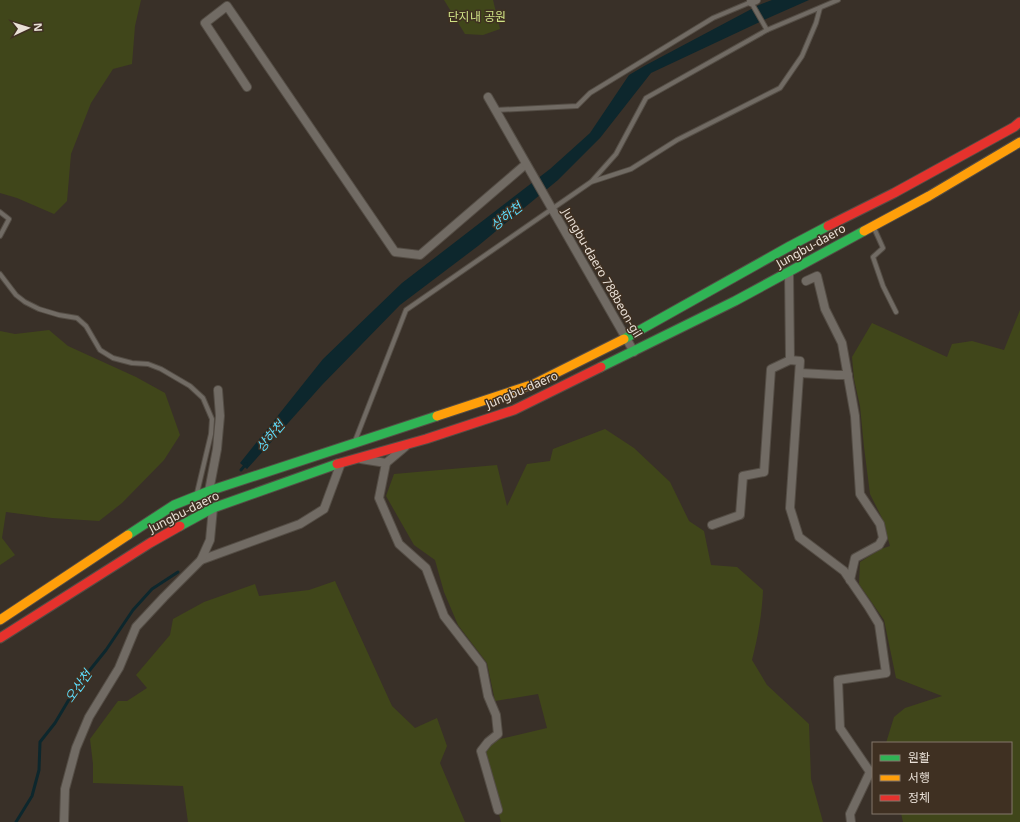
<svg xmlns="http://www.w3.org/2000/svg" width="1020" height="822" font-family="'Noto Sans','Noto Sans KR',sans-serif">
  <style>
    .green { fill: #40461a }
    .water { fill: #0d272d }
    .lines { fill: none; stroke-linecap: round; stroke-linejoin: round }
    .stream { stroke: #0d272d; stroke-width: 3 }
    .lane-casing { stroke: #544d45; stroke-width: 6 }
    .street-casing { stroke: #544d45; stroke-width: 10 }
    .fast-casing { stroke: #544d45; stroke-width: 11 }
    .slow-casing { stroke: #544d45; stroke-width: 11 }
    .jam-casing { stroke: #544d45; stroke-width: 11 }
    .lane { stroke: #716b64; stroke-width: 4 }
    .street { stroke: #716b64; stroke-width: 8 }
    .fast { stroke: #30b455; stroke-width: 9 }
    .slow { stroke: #ff9f0a; stroke-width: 9 }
    .jam { stroke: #e5322d; stroke-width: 9 }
    .labels { text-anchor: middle; stroke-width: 3; stroke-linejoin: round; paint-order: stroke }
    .park-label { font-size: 12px; fill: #cee285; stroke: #3f3022 }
    .street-label { font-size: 12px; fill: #e9e0d7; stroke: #3f3022 }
    .water-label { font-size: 13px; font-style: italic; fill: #5dddfd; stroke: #3f3022 }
  </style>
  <rect width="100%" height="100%" fill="#393028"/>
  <g class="green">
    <path d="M 0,0 L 141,0 L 135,26 L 132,64 L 113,69 L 91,103 L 71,154 L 67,201 L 54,214 L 17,198 L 0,193 Z"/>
    <path d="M 444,0 L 493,0 L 500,29 L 483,35 L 465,34 Z"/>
    <path d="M 1020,310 L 1020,822 L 903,822 L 901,813 L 1011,813 L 1011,743 L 886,743 L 894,717 L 905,708 L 942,696 L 896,678 L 884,620 L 859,584 L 860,562 L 881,549 L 890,546 L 882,518 L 870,494 L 864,447 L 860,406 L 854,379 L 852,357 L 872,323 L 947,357 L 952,344 L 972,341 L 1004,350 Z"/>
    <path d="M 49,330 L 68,346 L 136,377 L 165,393 L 180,435 L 164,460 L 122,503 L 99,521 L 52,518 L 6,512 L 2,538 L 15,555 L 0,565 L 0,331 L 15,334 Z"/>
    <path d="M 605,429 L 634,448 L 670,482 L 689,521 L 704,531 L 711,565 L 737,567 L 763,590 C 762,614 758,637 752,660 L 767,685 L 809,724 L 811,779 L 823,822 L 501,822 L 482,748 L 496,740 L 547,728 L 538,694 L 495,701 L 487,663 L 458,625 L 444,592 L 435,560 L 414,545 L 386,496 L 394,474 L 497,465 L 507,506 L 527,464 L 550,461 L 553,449 Z"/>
    <path d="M 335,581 L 392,706 L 415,728 L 437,718 L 447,746 L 440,763 L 465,822 L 188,822 L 183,786 L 93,783 L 93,764 L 90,739 L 118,701 L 127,701 L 147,688 L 136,675 L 170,635 L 173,619 L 204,602 L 255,584 L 259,596 L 309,590 Z"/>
  </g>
  <path class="water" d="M 772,0 L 809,0 L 766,19 L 651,73 L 600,138 L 558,180 L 478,246 L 400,305 L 322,385 L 247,469 L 240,463 L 323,359 L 402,283 L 550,169 L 590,133 L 629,75 L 646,65 L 759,5 Z"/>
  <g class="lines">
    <g class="stream">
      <path d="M 241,470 L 246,464"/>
      <path d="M 16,822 L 32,796 L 39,770 L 40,742 L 55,723 L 77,686 L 106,650 L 133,610 L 152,589 L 178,572"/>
    </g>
    <g class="lane-casing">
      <g id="lane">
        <path d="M 496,110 L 577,106 L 590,93 L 713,18 L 751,2 L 767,30"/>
        <path d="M 592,181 L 616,154 L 646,98 L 767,30 L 838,0"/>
        <path d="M 0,212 L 9,219 L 0,236"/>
        <path d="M 874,228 L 883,248 L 873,257 L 883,286 L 896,312"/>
        <path d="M 0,274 L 16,295 L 25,302 L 39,309 L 59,315 L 77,318 L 86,326 L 100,350 L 113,358 L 132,363 L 148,364 L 161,369 L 190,386 L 203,398 L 212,419 L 211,434 L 197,493"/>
        <path d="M 355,441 L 406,310 L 591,182 L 631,169 L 677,140 L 780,88 L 802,56 L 816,23 L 820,8"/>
      </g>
    </g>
    <g class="street-casing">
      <g id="street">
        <path d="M 751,2 L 756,0"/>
        <path d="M 247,87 L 205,23 L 227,6 L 395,252 L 420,255 L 526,164"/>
        <path d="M 488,97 L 634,352"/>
        <path d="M 789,272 L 790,360"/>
        <path d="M 806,281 L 817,276 L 825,309 L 842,343 L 855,416 L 860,494 L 880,524 L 883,538 L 879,545 L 855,558 L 850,580"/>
        <path d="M 800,373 L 837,375 L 848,375"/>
        <path d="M 405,447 L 386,463 L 379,498 L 399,544 L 426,568 L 444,616 L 482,665 L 488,696 L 496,715 L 498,734 L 488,742 L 481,751 L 498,810"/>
        <path d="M 361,459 L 386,463"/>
        <path d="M 209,491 L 217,449 L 220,416 L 218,390"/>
        <path d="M 712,525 L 740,515 L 743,476 L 764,472 L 771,369 L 790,360 L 800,361 L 790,508 L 799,537 L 844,571 L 868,606 L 879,624 L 886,673 L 838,680 L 840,728 L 870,772 L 850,814 L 851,822"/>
        <path d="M 201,560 L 300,524 L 324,509 L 341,463"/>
        <path d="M 64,822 L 65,789 L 76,748 L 89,717 L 119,668 L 136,627 L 164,597 L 201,560 L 210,540 L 213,508"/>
      </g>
    </g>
    <g class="fast-casing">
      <g id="fast">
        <path d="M 624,339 L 790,246 L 828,226"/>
        <path d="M 601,367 L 735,301 L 864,231"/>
        <path d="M 180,526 L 213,508 L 337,464"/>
        <path d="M 128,535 L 174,505 L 209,491 L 437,416"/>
      </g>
    </g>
    <g class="slow-casing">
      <g id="slow">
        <path d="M 864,231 L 929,196 L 1020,142"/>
        <path d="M 437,416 L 534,384 L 624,339"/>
        <path d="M 0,620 L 128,535"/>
      </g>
    </g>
    <g class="jam-casing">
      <g id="jam">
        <path d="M 828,226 L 894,193 L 1014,127 L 1020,122"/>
        <path d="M 337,464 L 426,439 L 514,410 L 601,367"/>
        <path d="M 0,638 L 150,543 L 180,526"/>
      </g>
    </g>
    <use href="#lane" class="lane"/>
    <use href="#street" class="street"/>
    <use href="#fast" class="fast"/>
    <use href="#slow" class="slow"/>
    <use href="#jam" class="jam"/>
  </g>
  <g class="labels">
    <g class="park-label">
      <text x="477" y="21">단지내 공원</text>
    </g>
    <g class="street-label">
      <text transform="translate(811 246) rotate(-29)" y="4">Jungbu-daero</text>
      <text transform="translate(602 273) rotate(60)" y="4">Jungbu-daero 788beon-gil</text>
      <text transform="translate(522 390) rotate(-23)" y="4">Jungbu-daero</text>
      <text transform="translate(184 512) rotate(-27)" y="4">Jungbu-daero</text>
    </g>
    <g class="water-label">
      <text transform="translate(506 216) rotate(-38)" y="5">상하천</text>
      <text transform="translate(270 436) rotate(-50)" y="5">상하천</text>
      <text transform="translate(78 686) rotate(-55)" y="5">오산천</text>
    </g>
  </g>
  <rect x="872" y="742" width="140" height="72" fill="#3f3022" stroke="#83766a"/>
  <rect x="880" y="755" width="20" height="6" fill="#30b455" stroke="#83766a"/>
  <text x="908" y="762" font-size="12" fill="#e9e0d7">원활</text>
  <rect x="880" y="775" width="20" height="6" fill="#ff9f0a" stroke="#83766a"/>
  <text x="908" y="782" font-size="12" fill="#e9e0d7">서행</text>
  <rect x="880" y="795" width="20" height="6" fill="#e5322d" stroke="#83766a"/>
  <text x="908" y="802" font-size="12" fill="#e9e0d7">정체</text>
  <g transform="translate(28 28) rotate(86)" stroke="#3f3022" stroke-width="3" paint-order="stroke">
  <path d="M0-3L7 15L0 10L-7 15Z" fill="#e9e0d7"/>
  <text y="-6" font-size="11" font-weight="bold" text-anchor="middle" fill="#e9e0d7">N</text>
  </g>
</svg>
